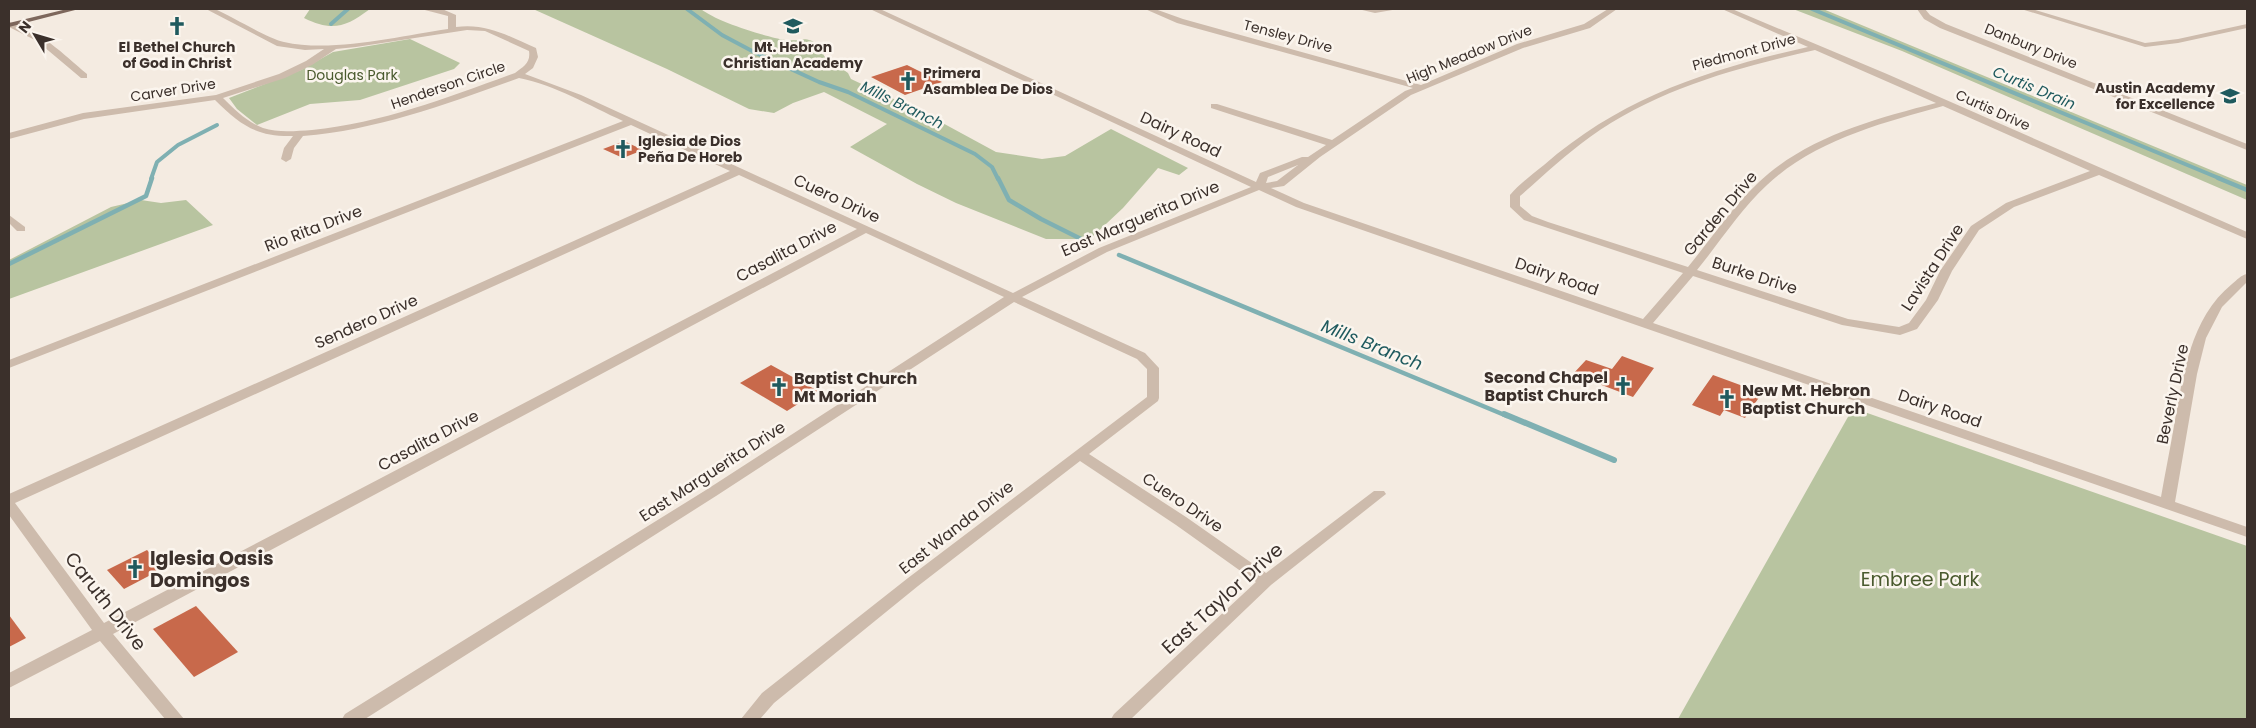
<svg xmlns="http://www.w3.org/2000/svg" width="2256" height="728" font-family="Poppins,sans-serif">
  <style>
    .green { fill: #b8c4a0 }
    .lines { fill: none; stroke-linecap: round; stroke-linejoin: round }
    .stream-far2 { stroke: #7fb0b2; stroke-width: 4 }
    .stream-far1 { stroke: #7fb0b2; stroke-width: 4.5 }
    .stream { stroke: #7fb0b2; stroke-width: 6 }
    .building { fill: #c8694b }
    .minor { fill: #cdbbac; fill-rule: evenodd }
    .major { fill: #7d675c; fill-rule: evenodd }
    .labels { text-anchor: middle; stroke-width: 5; stroke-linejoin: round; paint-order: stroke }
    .far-street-label { font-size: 14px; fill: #3b302b; stroke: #fbf5ee }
    .far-poi-label { font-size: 14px; font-weight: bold; fill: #3b302b; stroke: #fbf5ee }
    .far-park-label { font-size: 14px; fill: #4a5a2e; stroke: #fbf5ee }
    .far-water-label { font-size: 15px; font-style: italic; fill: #1f5a5e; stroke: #fbf5ee }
    .street-label { font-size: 16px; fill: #3b302b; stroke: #fbf5ee }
    .poi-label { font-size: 16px; font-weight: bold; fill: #3b302b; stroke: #fbf5ee; text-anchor: start }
    .water-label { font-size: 18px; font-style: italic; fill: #1f5a5e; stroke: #fbf5ee }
    .near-poi-label { font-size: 19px; font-weight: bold; fill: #3b302b; stroke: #fbf5ee; text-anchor: start }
    .near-park-label { font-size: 19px; fill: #4a5a2e; stroke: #fbf5ee }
    .near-street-label { font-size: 19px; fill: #3b302b; stroke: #fbf5ee }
  </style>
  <rect width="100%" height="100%" fill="#f4ebe1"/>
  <g class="green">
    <path d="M 310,9 L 370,9 C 346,27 332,32 304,18 Z"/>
    <path d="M 533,9 L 701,9 C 715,21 766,37 785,40 C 805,42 801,34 822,46 L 824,56 L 848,73 L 851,79 L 926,114 L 996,152 L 1042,159 L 1065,156 L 1111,129 L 1188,168 L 1179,175 L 1158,168 L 1123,208 L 1090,239 L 1046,239 L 956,203 L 917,184 L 850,147 L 887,124 L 824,92 L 793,103 L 774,113 L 749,109 L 667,69 Z"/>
    <path d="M 1793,9 L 1823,9 L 2247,185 L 2247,200 L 1902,51 Z"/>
    <path d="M 410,39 L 460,63 L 454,69 L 360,100 L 310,104 L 257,125 L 237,109 L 229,98 L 301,70 L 333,52 Z"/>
    <path d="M 141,200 L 161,203 L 186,200 L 213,225 L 9,299 L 9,260 L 111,207 Z"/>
    <path d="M 1853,408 L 2247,546 L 2247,719 L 1678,719 Z"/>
  </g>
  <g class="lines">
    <g class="stream-far2">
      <path d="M 687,9 L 722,35 L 754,52 L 819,82 L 848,92 L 975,154 L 992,167 L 998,179"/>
      <path d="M 1812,9 L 2221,179"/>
      <path d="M 331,24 L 348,9"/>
      <path d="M 151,179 L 157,162 L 178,145 L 217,125"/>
    </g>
    <g class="stream-far1">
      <path d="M 998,178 L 1009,200 L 1041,219 L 1089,243"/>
      <path d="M 2218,178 L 2247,190"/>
      <path d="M 1119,255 L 1507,416"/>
      <path d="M 9,264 L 146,196 L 152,178"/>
    </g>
    <path class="stream" d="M 1504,414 L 1614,460"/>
  </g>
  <g class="building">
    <path d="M 907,65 L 917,70 L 942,82 L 905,95 L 871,77 Z"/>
    <path d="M 624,141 L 643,150 L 623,158 L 603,149 Z"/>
    <path d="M 1622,356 L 1654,368 L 1633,397 L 1573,374 L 1586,360 L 1612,369 Z"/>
    <path d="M 771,365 L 818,391 L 787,411 L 740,383 Z"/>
    <path d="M 1713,375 L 1762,393 L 1745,418 L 1724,410 L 1720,416 L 1692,405 Z"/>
    <path d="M 147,550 L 164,568 L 124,589 L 107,570 Z"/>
    <path d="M 196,606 L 238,652 L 194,677 L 153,629 Z"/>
    <path d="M 9,615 L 26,638 L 9,647 Z"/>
  </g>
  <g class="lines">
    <g class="minor">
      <path d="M 206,9 L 215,9 C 233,17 267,38 284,42 C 332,53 400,36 448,29 L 448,16 L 421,9 L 442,9 L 456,15 L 456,27 C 487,23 508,36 536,48 L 538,57 L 533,68 L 525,74 L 581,95 L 1013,293 L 1099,248 L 1251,187 L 870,9 L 880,9 L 1256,182 L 1260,173 L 1302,157 L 1308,157 L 1326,145 L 1211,108 L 1211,104 L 1217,104 L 1332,140 L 1405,91 L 1413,88 L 1177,23 L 1145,9 L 1155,9 L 1183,19 L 1421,85 L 1517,44 L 1584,24 L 1608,9 L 1617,9 L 1590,28 L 1523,48 L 1411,95 L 1320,157 L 1284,186 L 1271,188 L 1304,203 L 1643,319 L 1683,273 L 1524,220 L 1510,207 L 1510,195 C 1519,184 1533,174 1544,165 C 1622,97 1709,69 1808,47 L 1722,9 L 1732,9 L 1887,74 L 2247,232 L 2247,239 L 2099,175 L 2014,207 L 1979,230 L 1952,271 L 1938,300 L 1917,329 L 1900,335 L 1842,325 L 1693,276 L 1653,323 L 2161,497 C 2165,473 2170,450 2174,426 C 2183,376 2190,318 2232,284 C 2237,280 2241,275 2247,274 L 2247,282 L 2222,307 L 2206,338 L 2197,374 L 2175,502 L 2247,527 L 2247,537 L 1296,207 L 1259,190 L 1107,252 L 1022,297 L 1145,353 L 1159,368 L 1159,398 L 1158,401 L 1089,454 L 1186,517 L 1266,573 L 1374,491 L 1384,491 L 1386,494 L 1271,585 L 1131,719 L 1111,719 L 1114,714 L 1256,582 L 1176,525 L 1080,461 L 918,586 L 774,703 L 760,719 L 741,719 L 762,693 L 908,578 L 1147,397 L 1147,369 L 1137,359 L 1014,302 L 716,496 L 365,719 L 342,719 L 345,714 L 706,490 L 1004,297 L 866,233 L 113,634 L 184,719 L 165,719 L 100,641 L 9,688 L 9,673 L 92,630 L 9,515 L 9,494 L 730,171 L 631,125 L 9,368 L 9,360 L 623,121 C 590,106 555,85 519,78 C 449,103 378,130 303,136 L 294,148 L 291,159 L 286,162 L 281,159 L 284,148 L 293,136 C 257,137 240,125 215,100 L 84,119 L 9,139 L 9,133 L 83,113 L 216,95 L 279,74 L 306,61 L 324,49 L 305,50 L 277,46 ZM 467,30 L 485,31 L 529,51 C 531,63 523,67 515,73 C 449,97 383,123 312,130 C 296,131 278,133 263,128 C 247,122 235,110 223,98 L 285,78 L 312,65 L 336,49 L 356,47 ZM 1815,50 L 1936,103 C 1874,119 1807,137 1759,182 C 1732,207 1711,239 1688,267 L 1548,222 L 1532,216 L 1520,206 L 1520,196 C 1543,176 1565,155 1590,137 C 1657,89 1736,68 1815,50 ZM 1943,106 L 2090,171 L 2006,203 L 1971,226 L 1940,271 L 1926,300 L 1909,323 L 1899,327 L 1848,319 L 1697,270 C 1720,242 1740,210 1767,185 C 1815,140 1882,123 1943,106 ZM 1298,165 L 1277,181 L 1266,183 L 1268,177 ZM 739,175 L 857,229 L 104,623 L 15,503 Z"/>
      <path d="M 1358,9 L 1398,9 L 1375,13 Z"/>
      <path d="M 1917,9 L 1925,9 L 1930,15 L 1946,24 L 2247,144 L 2247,150 L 1940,28 L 1924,19 Z"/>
      <path d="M 2021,9 L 2032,9 L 2145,43 L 2178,39 L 2247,24 L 2247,28 L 2178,43 L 2145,47 Z"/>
      <path d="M 9,22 C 40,30 63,54 87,74 L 87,78 L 81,78 L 37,41 L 9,27 Z"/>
      <path d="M 9,215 L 25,227 L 25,231 L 17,231 L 9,223 Z"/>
    </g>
    <path class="major" d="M 67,9 L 79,9 L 9,27 L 9,23 Z"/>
  </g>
  <defs>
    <g id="church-bare" transform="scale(1.5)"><path d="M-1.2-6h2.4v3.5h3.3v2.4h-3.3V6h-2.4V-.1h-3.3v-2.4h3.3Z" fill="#1f5a5e" stroke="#fbf5ee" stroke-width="2.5" paint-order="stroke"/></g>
    <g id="school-bare" transform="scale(1.5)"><path d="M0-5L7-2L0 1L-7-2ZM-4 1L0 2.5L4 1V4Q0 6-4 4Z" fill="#1f5a5e" stroke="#fbf5ee" stroke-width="2.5" paint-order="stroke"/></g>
  </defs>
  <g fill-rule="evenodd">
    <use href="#church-bare" x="177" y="26"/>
    <use href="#school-bare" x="793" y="26"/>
    <use href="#church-bare" x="908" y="81"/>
    <use href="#school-bare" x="2230" y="96"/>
    <use href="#church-bare" x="623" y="149"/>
    <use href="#church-bare" x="1623" y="386"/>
    <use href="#church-bare" x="779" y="387"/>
    <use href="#church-bare" x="1727" y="399"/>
    <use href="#church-bare" x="135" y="569"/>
  </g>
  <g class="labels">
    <g class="far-street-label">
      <text transform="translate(1288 36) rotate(15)" y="5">Tensley Drive</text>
      <text transform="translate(2031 46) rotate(22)" y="5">Danbury Drive</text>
      <text transform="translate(1744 52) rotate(-15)" y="5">Piedmont Drive</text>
      <text transform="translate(1469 54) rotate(-22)" y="5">High Meadow Drive</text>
      <text transform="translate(448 85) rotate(-19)" y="5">Henderson Circle</text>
      <text transform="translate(173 90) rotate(-9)" y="5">Carver Drive</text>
      <text transform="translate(1993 110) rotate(24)" y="5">Curtis Drive</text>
    </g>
    <g class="far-poi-label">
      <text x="177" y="52">El Bethel Church<tspan x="177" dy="16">of God in Christ</tspan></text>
      <text x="793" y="52">Mt. Hebron<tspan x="793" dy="16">Christian Academy</tspan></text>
      <text x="923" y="78" text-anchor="start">Primera<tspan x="923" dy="16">Asamblea De Dios</tspan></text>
      <text x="2215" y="93" text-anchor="end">Austin Academy<tspan x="2215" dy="16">for Excellence</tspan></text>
      <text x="638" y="146" text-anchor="start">Iglesia de Dios<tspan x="638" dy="16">Peña De Horeb</tspan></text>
    </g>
    <g class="far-park-label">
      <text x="352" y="80">Douglas Park</text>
    </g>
    <g class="far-water-label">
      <text transform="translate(2034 88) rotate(23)" y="5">Curtis Drain</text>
      <text transform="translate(902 105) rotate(26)" y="5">Mills Branch</text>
    </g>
    <g class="street-label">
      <text transform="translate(1181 134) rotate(25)" y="6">Dairy Road</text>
      <text transform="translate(837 198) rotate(25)" y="6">Cuero Drive</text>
      <text transform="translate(1720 213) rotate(-50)" y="6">Garden Drive</text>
      <text transform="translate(1140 218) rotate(-23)" y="6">East Marguerita Drive</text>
      <text transform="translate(313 228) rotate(-21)" y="6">Rio Rita Drive</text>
      <text transform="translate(786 251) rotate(-28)" y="6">Casalita Drive</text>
      <text transform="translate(1932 267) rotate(-57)" y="6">Lavista Drive</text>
      <text transform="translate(1755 275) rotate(18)" y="6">Burke Drive</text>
      <text transform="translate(1557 276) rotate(19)" y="6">Dairy Road</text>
      <text transform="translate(366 321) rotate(-24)" y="6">Sendero Drive</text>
      <text transform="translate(2172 394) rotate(-78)" y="6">Beverly Drive</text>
      <text transform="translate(1940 408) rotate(19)" y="6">Dairy Road</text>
      <text transform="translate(428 440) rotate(-28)" y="6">Casalita Drive</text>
      <text transform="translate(712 471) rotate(-33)" y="6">East Marguerita Drive</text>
      <text transform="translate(1183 502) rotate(34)" y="6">Cuero Drive</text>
      <text transform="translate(956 527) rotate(-38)" y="6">East Wanda Drive</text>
    </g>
    <g class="poi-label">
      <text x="1608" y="383" text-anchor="end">Second Chapel<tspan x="1608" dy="18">Baptist Church</tspan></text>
      <text x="794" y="384">Baptist Church<tspan x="794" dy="18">Mt Moriah</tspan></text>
      <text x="1742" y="396">New Mt. Hebron<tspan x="1742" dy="18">Baptist Church</tspan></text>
    </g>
    <g class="water-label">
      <text transform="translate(1372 345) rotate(22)" y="6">Mills Branch</text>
    </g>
    <g class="near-poi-label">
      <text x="150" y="565">Iglesia Oasis<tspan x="150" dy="22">Domingos</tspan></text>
    </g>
    <g class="near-park-label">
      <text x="1920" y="586">Embree Park</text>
    </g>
    <g class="near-street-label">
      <text transform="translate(1222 598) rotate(-42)" y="7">East Taylor Drive</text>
      <text transform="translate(106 601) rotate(52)" y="7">Caruth Drive</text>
    </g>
  </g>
  <rect width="2256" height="728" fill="none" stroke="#3b302b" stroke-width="20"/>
  <g transform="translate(35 35) rotate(308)" stroke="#fbf5ee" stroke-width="4" paint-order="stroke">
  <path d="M0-4L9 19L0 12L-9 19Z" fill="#3b302b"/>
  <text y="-8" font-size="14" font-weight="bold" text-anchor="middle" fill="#3b302b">N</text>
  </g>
</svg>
